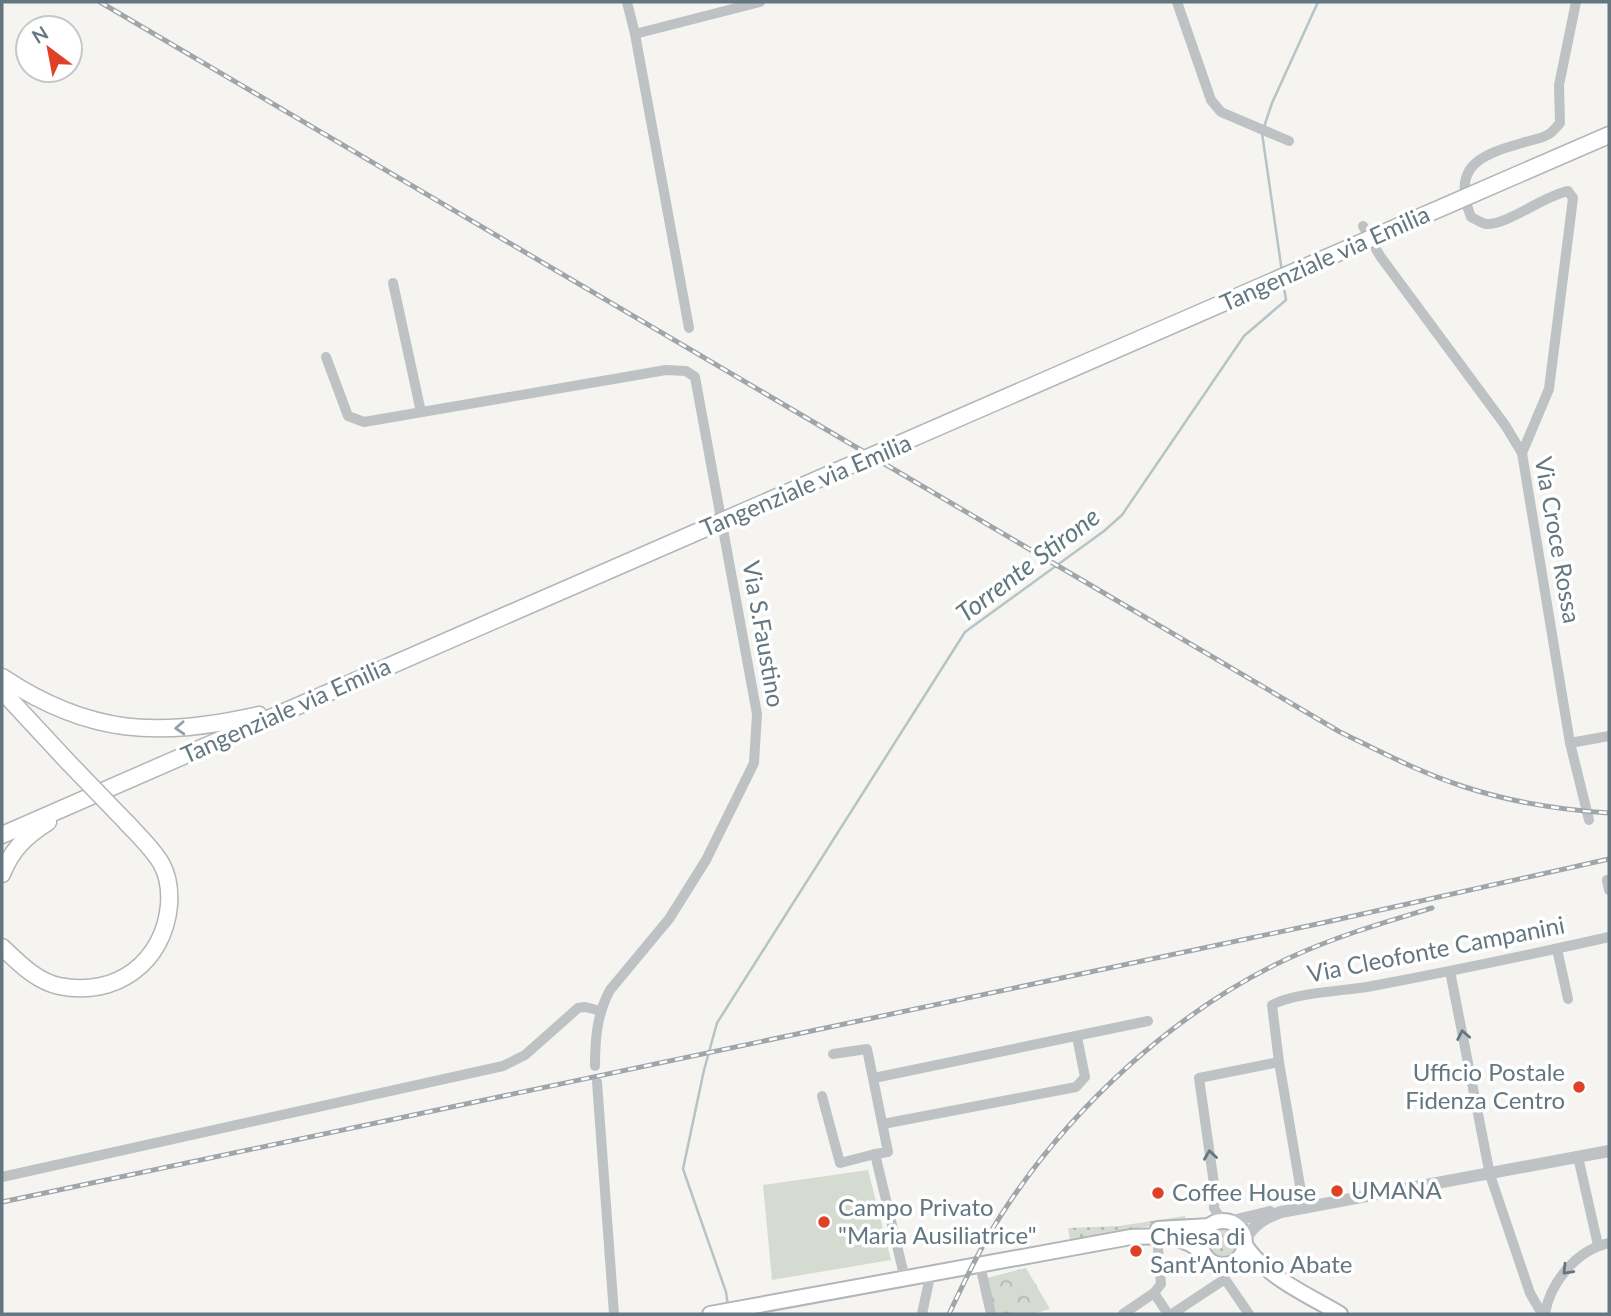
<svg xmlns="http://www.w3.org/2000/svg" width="1611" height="1316" font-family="Lato,sans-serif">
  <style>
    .grass { fill: url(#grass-dots) }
    .park { fill: url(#park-crowns) }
    .garden { fill: #d6dbd2 }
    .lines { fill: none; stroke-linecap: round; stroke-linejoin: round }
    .stream { stroke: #b5c4c6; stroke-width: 2.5 }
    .secondary-casing { stroke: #b0b6ba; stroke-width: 18 }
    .primary-casing { stroke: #b1b6b9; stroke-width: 19 }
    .minor { stroke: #bec2c5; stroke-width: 10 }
    .tertiary { stroke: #bec2c5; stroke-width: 12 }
    .secondary { stroke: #fff; stroke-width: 14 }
    .primary { stroke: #fff; stroke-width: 16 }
    .rail-casing { stroke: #9fa6aa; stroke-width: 5 }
    .rail { stroke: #fff; stroke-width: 2.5; stroke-dasharray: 8; stroke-linecap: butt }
    .primary-bridge-casing { stroke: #b1b6b9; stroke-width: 19; stroke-linecap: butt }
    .primary-bridge { stroke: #fff; stroke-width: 16 }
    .oneway { stroke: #92a0a7 }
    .oneway2 { stroke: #647781 }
    .poi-dot { fill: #df4126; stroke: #fff; stroke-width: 2.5 }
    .labels { text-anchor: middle; stroke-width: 7; stroke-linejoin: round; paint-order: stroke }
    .street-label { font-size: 24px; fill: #647781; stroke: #fff }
    .poi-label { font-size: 24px; fill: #647781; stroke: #fff; text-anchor: start }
    .water-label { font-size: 26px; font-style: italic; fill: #5f797f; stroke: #fff }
  </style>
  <defs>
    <pattern id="grass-dots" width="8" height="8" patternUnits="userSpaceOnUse" patternTransform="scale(1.75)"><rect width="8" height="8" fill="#d6dbd2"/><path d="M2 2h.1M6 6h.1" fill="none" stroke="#b1b6b0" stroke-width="1.8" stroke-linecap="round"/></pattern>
    <pattern id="park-crowns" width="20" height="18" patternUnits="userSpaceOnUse" patternTransform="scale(1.75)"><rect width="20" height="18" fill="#d6dbd2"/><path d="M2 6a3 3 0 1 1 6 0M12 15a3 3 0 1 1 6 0" fill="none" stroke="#b1b6b0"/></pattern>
  </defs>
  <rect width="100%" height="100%" fill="#f5f4f1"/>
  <g class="grass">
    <path d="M 1185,1216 L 1185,1224 L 1162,1224 L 1070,1240 L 1068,1228 L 1119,1226 Z"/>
    <circle cx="1222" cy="1243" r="14"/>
  </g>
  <path class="park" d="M 1026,1268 L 1050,1309 L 1031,1314 L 996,1314 L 991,1300 L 987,1278 Z"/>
  <path class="garden" d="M 868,1170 L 891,1260 L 772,1280 L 763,1185 Z"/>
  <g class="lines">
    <g class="stream">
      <path d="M 1264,127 L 1272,103 L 1318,2"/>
      <path d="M 1262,133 L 1282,272"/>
      <path d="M 728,1306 L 726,1292 L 683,1169 L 704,1070 L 717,1023 L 965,632 L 1104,531 L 1122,515 L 1244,336 L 1286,300 L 1283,282"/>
    </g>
    <g class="secondary-casing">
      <g id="secondary">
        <circle cx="1223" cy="1243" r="22"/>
        <path d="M 1158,1229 L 1210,1226"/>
        <path d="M 1245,1245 C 1266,1277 1308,1295 1340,1314"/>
        <path d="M 710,1314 L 1131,1237 C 1159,1236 1183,1234 1204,1254"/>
      </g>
    </g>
    <g class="primary-casing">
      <g id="primary">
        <path d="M 1473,194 L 1609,135"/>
        <path d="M 2,677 C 89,735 158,738 259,715"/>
        <path d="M 2,691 L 69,763"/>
        <path d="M 2,835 L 690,535"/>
        <path d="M 2,874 C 12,849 26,836 48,822"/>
        <path d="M 2,947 C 19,963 36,981 59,986 C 116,998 164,962 169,905 C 170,891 168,875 161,863 C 152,848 138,835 126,822"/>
      </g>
    </g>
    <g class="minor">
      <path d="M 627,2 L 635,34 L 689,328"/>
      <path d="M 1177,2 L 1211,100 L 1221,112 L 1289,141"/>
      <path d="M 635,34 L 760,2"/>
      <path d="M 1363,226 L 1380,256 L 1505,425 L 1522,453 L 1570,743 L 1609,736"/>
      <path d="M 393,283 L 421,412"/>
      <path d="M 326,357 L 348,416 L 364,422 L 666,370 L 686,371 L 695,377 L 757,714 L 754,763 L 706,860 L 669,919 L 610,990 C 597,1014 595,1039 595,1066"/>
      <path d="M 1522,453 L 1549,389 L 1573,198 L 1568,191 C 1543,196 1508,225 1486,224 C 1481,223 1475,219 1471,217 C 1451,167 1479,155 1522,143 C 1530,140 1542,139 1549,134 C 1553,132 1557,126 1560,123 L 1559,85 L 1576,2"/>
      <path d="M 1570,743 L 1589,820"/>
      <path d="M 1607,880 L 1609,890"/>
      <path d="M 1557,949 L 1568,999"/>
      <path d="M 1450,971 L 1490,1175 L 1530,1293 L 1542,1314"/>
      <path d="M 833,1054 L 867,1049 L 888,1152 L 875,1154 L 905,1279"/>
      <path d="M 874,1078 L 1148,1021"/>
      <path d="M 597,1082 L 614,1314"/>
      <path d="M 822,1096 L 840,1163 L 875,1154"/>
      <path d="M 883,1124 L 1076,1087 L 1085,1077 L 1077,1037"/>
      <path d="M 1578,1157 L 1598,1245"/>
      <path d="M 2,1177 L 503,1066 L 525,1055 L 578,1008 L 585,1007 L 601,1011"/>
      <path d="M 1304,1209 L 1279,1062 L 1272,1005 C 1293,993 1341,991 1367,987 C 1448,972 1529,955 1609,937"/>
      <path d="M 1222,1221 L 1214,1208 L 1215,1191 L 1199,1078 L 1279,1062"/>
      <path d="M 980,1265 L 991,1314"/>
      <path d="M 1154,1293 L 1168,1314"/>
      <path d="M 922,1314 L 929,1281 L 928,1274"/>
      <path d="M 1123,1314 L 1154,1293 L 1161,1284 L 1158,1249"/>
      <path d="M 1172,1314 L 1225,1279 L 1249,1314"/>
      <path d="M 1545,1314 C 1550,1282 1577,1250 1609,1243"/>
    </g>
    <g class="tertiary">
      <path d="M 1228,1222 L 1270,1212"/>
      <path d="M 1245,1239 C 1255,1224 1264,1218 1281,1212 L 1609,1151"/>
    </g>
    <use href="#secondary" class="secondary"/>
    <use href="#primary" class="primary"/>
    <g class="rail-casing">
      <g id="rail">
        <path d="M 100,2 L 1340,732 C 1381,752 1421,773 1465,787 C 1511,802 1561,810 1609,813"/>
        <path d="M 2,1202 L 1322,923 L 1609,859"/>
        <path d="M 949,1314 C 966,1278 984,1240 1007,1206 C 1074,1105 1176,1011 1287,959 C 1334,937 1382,923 1432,908"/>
      </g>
    </g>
    <use href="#rail" class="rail"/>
    <g class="primary-bridge-casing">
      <g id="primary-bridge">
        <path d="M 690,535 L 1473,194"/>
        <path d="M 69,763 L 126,822"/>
      </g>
    </g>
    <use href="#primary-bridge" class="primary-bridge"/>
  </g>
  <defs><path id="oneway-chevron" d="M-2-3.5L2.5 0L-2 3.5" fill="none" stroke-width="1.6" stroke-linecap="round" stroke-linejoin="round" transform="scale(1.75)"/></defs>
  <use class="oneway" href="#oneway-chevron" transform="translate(180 728) rotate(177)"/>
  <g class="oneway2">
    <use href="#oneway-chevron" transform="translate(1463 1035) rotate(-101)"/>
    <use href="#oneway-chevron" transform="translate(1210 1155) rotate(-98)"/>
    <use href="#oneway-chevron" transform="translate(1567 1270) rotate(134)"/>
  </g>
  <g class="poi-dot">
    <circle cx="1579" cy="1087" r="7"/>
    <circle cx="1337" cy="1191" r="7"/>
    <circle cx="1158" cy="1193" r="7"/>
    <circle cx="824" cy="1222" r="7"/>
    <circle cx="1136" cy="1251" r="7"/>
  </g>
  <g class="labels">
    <g class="street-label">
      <text transform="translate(1325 259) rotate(-24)" y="8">Tangenziale via Emilia</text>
      <text transform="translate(806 486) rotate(-23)" y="8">Tangenziale via Emilia</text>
      <text transform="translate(1557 540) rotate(80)" y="8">Via Croce Rossa</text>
      <text transform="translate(763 634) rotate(80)" y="8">Via S.Faustino</text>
      <text transform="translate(286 711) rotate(-24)" y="8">Tangenziale via Emilia</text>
      <text transform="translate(1436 950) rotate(-11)" y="8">Via Cleofonte Campanini</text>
    </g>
    <g class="poi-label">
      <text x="1565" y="1081" text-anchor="end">Ufficio Postale<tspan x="1565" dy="28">Fidenza Centro</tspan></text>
      <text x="1351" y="1199">UMANA</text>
      <text x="1172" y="1201">Coffee House</text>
      <text x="838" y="1216">Campo Privato<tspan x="838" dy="28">"Maria Ausiliatrice"</tspan></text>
      <text x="1150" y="1245">Chiesa di<tspan x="1150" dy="28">Sant'Antonio Abate</tspan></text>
    </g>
    <g class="water-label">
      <text transform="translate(1028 565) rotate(-37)" y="9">Torrente Stirone</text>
    </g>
  </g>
  <rect width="1611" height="1316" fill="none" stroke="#647781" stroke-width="7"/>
  <g transform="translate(49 49) rotate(328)"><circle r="33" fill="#ffffff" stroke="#c1c9cd" stroke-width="2"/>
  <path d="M0-5L12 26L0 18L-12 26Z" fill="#df4126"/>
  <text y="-10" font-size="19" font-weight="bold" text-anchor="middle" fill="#647781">N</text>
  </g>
</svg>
